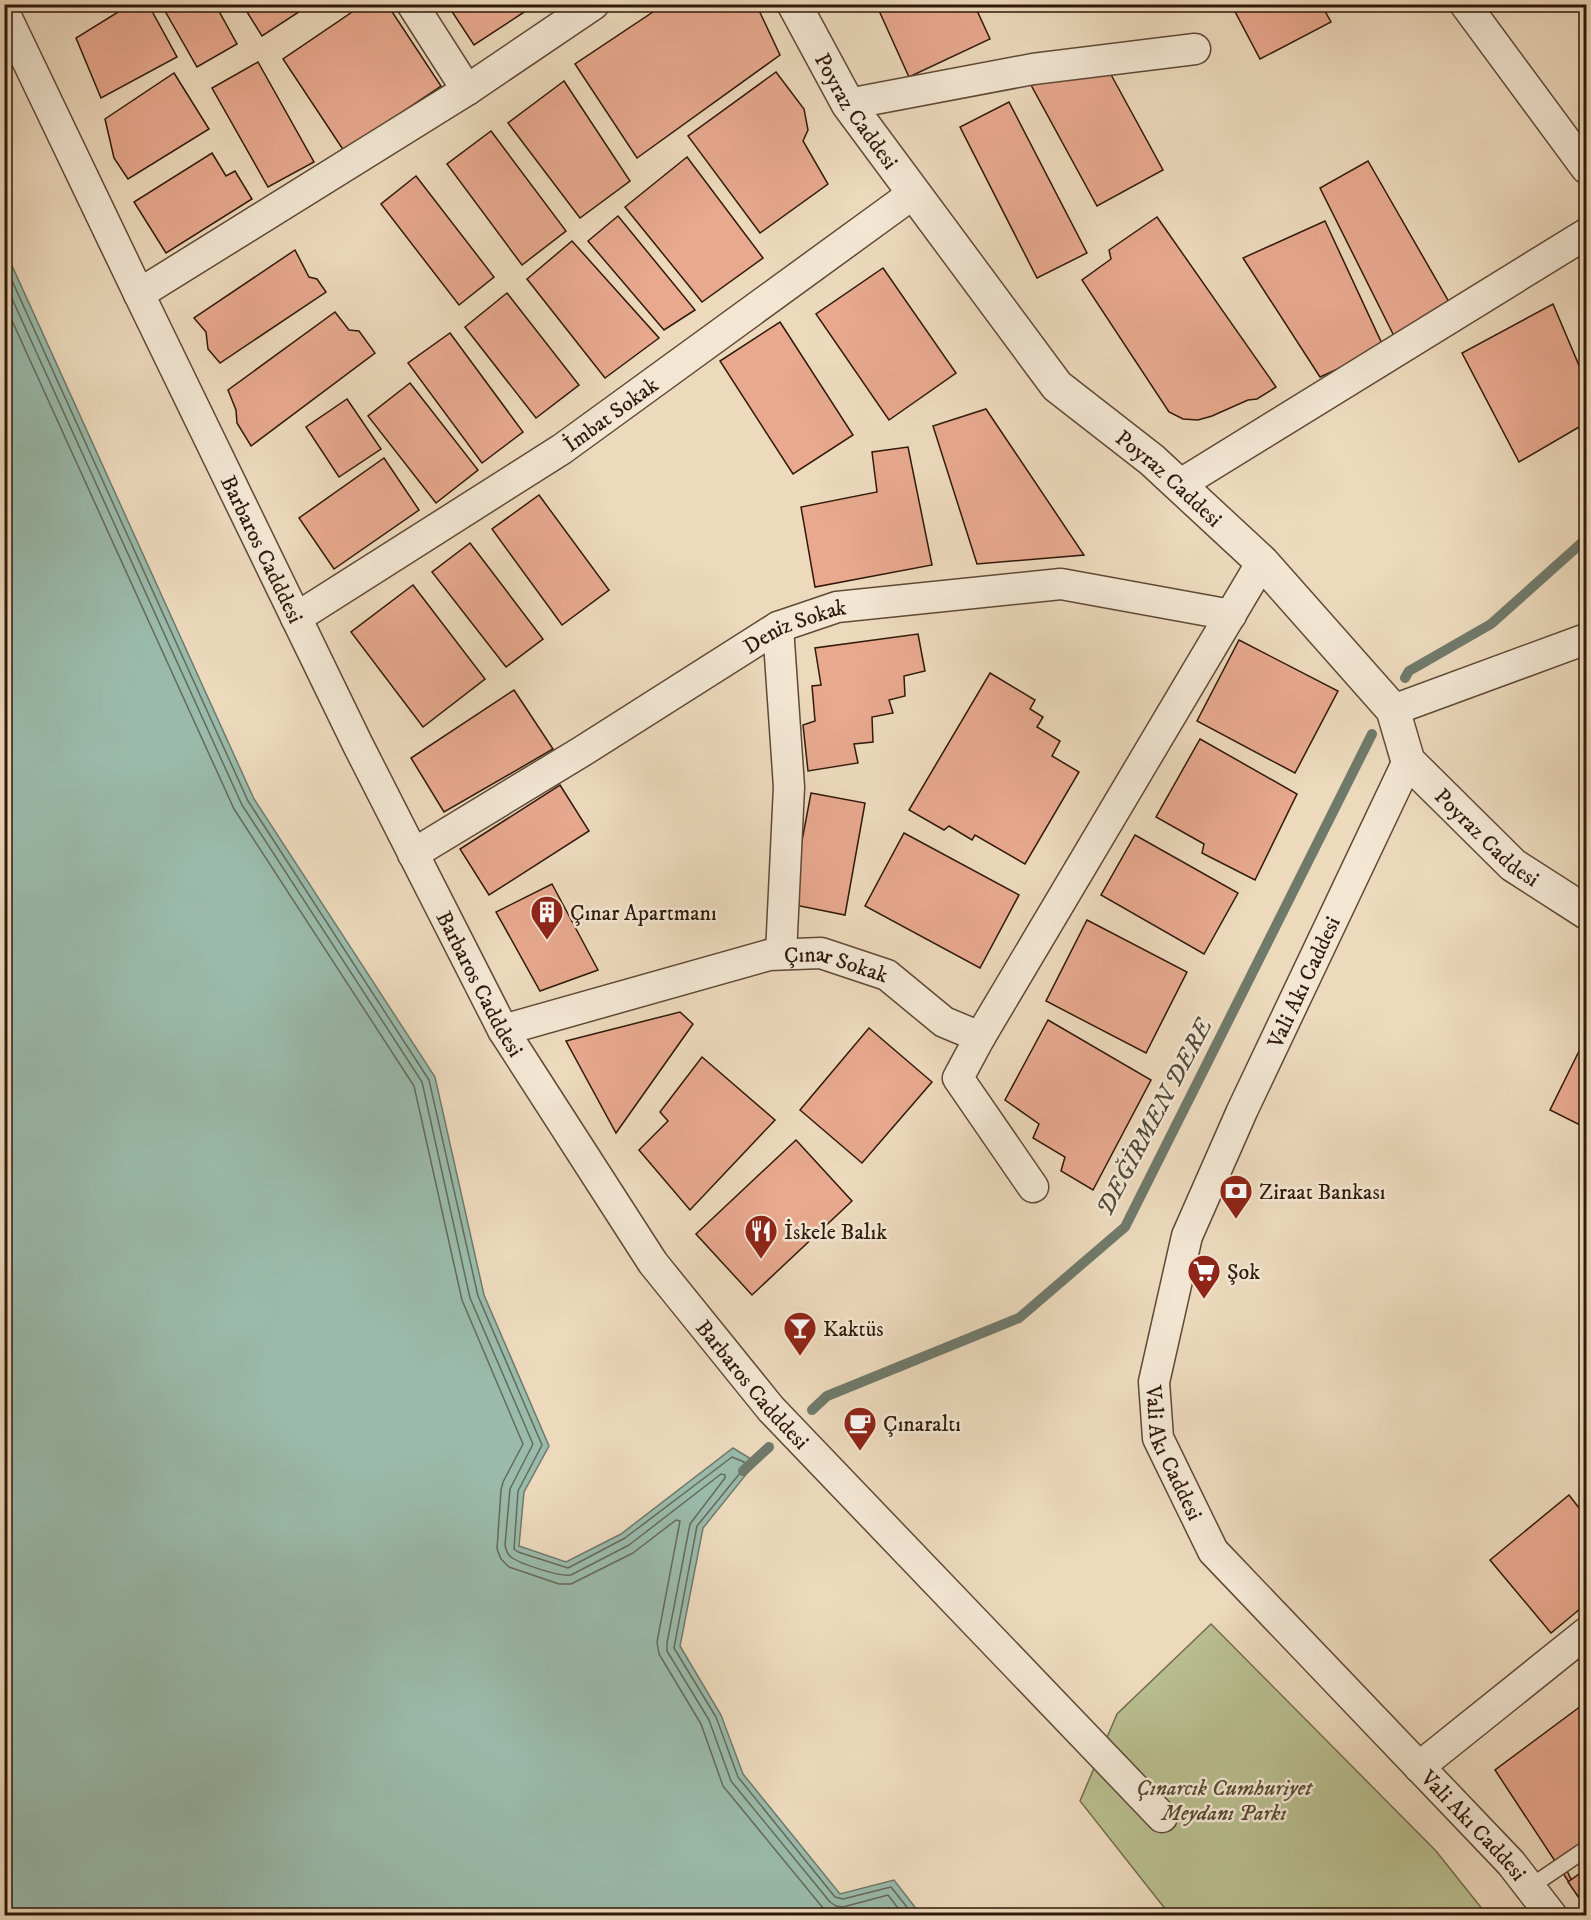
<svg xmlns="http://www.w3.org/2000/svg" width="1591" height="1920" font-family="'IM FELL DW Pica',serif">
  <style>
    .green { fill: #b9bf90; stroke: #746c4c; stroke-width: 1.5 }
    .water { fill: #9abbac; stroke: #707a6b; stroke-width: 1.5 }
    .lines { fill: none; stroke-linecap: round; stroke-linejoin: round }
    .shore { stroke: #656a5a; stroke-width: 1.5 }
    .stream { stroke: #707a6b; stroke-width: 10 }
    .building { fill: #e8a98f; stroke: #301909; stroke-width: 1.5 }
    .service-casing { stroke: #5f4936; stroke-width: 18 }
    .minor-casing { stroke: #5f4936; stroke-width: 33 }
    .tertiary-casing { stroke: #5f4936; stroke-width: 36 }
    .service { stroke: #f3e7d4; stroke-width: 15 }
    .minor { stroke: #f3e7d4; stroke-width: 30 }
    .tertiary { stroke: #f3e7d4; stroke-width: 33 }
    .labels { text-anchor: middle; stroke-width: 5; stroke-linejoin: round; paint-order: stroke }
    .street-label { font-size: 22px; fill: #301909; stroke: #f3e7d4 }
    .poi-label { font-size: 22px; fill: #301909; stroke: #f3e7d4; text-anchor: start }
    .park-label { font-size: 22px; font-style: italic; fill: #594b32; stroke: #f3e7d4 }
    .water-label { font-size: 24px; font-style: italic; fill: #504a3a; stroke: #f3e7d4 }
  </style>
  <rect width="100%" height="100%" fill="#eddabd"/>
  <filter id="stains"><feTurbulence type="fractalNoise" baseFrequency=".00333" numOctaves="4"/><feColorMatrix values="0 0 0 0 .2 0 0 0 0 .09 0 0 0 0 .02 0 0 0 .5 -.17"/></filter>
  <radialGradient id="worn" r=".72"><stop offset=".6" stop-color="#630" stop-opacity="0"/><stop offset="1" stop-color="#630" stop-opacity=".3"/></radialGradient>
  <path class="green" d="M 1211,1624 L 1436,1851 L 1487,1915 L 1170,1915 L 1080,1801 L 1117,1714 Z"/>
  <path class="water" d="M 4,248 L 254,799 L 435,1077 L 484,1295 L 549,1446 L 524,1492 L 519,1546 L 566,1562 L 621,1534 L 733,1448 L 756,1462 L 703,1528 L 680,1646 L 721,1715 L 743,1774 L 840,1894 L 894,1880 L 921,1915 L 5,1915 Z"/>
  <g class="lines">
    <g class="shore">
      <path d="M 4,263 L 248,801 L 429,1080 L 478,1296 L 542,1445 L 518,1491 L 514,1549 L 518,1552 L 568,1568 L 625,1538 L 732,1457 L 744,1462 L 745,1467 L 697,1526 L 674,1648 L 716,1717 L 738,1777 L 835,1897 L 843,1899 L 891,1887 L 914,1916"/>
      <path d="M 4,281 L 242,805 L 422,1082 L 470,1298 L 533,1444 L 510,1489 L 505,1545 C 506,1550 507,1554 511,1557 C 520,1564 560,1577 571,1575 L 629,1545 L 721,1474 L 725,1475 L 725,1478 L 690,1524 L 667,1643 L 667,1651 L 709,1720 L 731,1781 L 830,1902 L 836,1906 L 843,1907 L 888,1895 L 904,1916"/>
      <path d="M 4,303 L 234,809 L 414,1086 L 462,1300 L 523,1444 L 503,1482 L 501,1490 L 497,1549 L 501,1559 L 509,1567 L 559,1584 L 571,1584 L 633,1553 L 676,1520 L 680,1521 L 657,1642 L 659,1654 L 701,1724 L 723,1786 L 823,1908 L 836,1916"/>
    </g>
    <g class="stream">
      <path d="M 1405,678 L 1409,671 L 1491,624 L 1586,539"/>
      <path d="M 812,1410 L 827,1396 L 1019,1318 L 1125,1227 L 1372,734"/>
      <path d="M 743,1471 L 769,1447"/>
    </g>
  </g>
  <g class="building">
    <path d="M 131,4 L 148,4 L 177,57 L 101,98 L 76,38 Z"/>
    <path d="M 161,4 L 215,4 L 237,44 L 197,67 Z"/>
    <path d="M 242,4 L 307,4 L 308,6 L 262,36 Z"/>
    <path d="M 364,4 L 387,4 L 441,86 L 344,151 L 283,59 Z"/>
    <path d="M 447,4 L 530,4 L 532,7 L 474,45 Z"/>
    <path d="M 665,4 L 756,4 L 780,55 L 637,158 L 575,64 Z"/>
    <path d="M 876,4 L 974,4 L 990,39 L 909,77 Z"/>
    <path d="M 1231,4 L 1321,4 L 1331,22 L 1260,59 Z"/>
    <path d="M 258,62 L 314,162 L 268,187 L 212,88 Z"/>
    <path d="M 1109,71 L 1163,170 L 1097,206 L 1031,85 Z"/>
    <path d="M 776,72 L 804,109 L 808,130 L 803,141 L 828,184 L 760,233 L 688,136 Z"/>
    <path d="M 174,73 L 209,129 L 128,179 L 114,158 L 105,119 Z"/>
    <path d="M 564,81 L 630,181 L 580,218 L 508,123 Z"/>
    <path d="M 1009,102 L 1087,253 L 1037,278 L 960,127 Z"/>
    <path d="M 491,131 L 566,231 L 522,265 L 447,164 Z"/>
    <path d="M 212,153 L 226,176 L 235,171 L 252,199 L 166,253 L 134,202 Z"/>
    <path d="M 687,157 L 763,258 L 702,302 L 625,207 Z"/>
    <path d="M 1368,161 L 1449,302 L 1395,338 L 1320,188 Z"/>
    <path d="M 416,176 L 494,277 L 459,305 L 381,204 Z"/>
    <path d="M 618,216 L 695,310 L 664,330 L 588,241 Z"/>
    <path d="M 1157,217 L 1276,387 L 1257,399 L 1248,400 L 1212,416 L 1198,420 L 1183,419 L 1169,412 L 1082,280 L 1111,259 L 1109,250 Z"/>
    <path d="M 1325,221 L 1384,348 L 1320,377 L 1243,258 Z"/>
    <path d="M 572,241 L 659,338 L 605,378 L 527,279 Z"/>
    <path d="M 295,250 L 309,277 L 317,279 L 326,292 L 220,363 L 208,349 L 206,332 L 194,318 Z"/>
    <path d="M 883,268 L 956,373 L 889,420 L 816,314 Z"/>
    <path d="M 507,293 L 579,385 L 536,418 L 465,327 Z"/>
    <path d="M 1553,304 L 1586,382 L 1586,423 L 1519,462 L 1462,353 Z"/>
    <path d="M 335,312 L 349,330 L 359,331 L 375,353 L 251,446 L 237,423 L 236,410 L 228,390 Z"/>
    <path d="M 780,322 L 853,435 L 793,474 L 720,361 Z"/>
    <path d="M 450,333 L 523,432 L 482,463 L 408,363 Z"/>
    <path d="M 410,383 L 478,470 L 436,503 L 368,416 Z"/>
    <path d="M 347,399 L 381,449 L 339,477 L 306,427 Z"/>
    <path d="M 986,409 L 1084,555 L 977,564 L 933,426 Z"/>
    <path d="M 908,447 L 932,565 L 815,587 L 801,507 L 877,492 L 872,452 Z"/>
    <path d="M 384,458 L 419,510 L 334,569 L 299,518 Z"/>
    <path d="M 539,495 L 609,590 L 562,625 L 492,529 Z"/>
    <path d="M 470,543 L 543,639 L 506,667 L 432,572 Z"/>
    <path d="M 413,585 L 485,679 L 423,727 L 351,632 Z"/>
    <path d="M 918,634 L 925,671 L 904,676 L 905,696 L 889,700 L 893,713 L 872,717 L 873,742 L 854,744 L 858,763 L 808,771 L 803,725 L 815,721 L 812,686 L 821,685 L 815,648 Z"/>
    <path d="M 1239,640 L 1338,691 L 1295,773 L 1197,721 Z"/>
    <path d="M 990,673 L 1035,700 L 1030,709 L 1043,717 L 1037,727 L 1060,741 L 1052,756 L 1079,772 L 1025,864 L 975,835 L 972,840 L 949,826 L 944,830 L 909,810 Z"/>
    <path d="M 514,690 L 553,749 L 444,812 L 411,758 Z"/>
    <path d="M 1200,739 L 1297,794 L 1255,880 L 1202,853 L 1204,844 L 1156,817 Z"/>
    <path d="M 560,785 L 589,831 L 489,895 L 460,849 Z"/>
    <path d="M 811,793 L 865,803 L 845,915 L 790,904 Z"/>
    <path d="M 904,833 L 1019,895 L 980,968 L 865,906 Z"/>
    <path d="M 1135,835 L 1238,893 L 1204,954 L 1101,895 Z"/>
    <path d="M 552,884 L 598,970 L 540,991 L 496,912 Z"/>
    <path d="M 1087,920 L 1187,972 L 1146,1053 L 1046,1001 Z"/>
    <path d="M 680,1012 L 693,1024 L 616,1133 L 566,1041 Z"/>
    <path d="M 1048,1020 L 1151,1080 L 1093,1190 L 1061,1171 L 1065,1157 L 1033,1138 L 1039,1124 L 1005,1100 Z"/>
    <path d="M 869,1028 L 932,1082 L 862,1163 L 800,1110 Z"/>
    <path d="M 1586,1037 L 1586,1128 L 1550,1110 Z"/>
    <path d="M 702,1057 L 775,1120 L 690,1210 L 639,1150 L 668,1121 L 660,1112 Z"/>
    <path d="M 796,1140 L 852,1201 L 752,1295 L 696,1234 Z"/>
    <path d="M 1569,1495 L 1586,1517 L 1586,1604 L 1551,1633 L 1490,1560 Z"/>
    <path d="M 1581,1706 L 1586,1713 L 1586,1840 L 1561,1859 L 1584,1905 L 1495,1770 Z"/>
    <path d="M 1586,1869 L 1586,1908 L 1568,1882 Z"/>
  </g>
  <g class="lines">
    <g class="service-casing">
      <path id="service" d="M 1530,1887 L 1586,1849"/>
    </g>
    <g class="minor-casing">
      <g id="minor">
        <path d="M 412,4 L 467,90"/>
        <path d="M 1465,4 L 1586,168"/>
        <path id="s1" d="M 4,12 L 139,294 L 357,743 L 503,1030 L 653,1263 L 771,1409 L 1162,1817"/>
        <path d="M 848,104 L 1033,69 L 1195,49"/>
        <path d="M 139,294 L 467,90 L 594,4"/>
        <path d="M 1179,485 L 1586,234"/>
        <path id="s2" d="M 296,618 L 562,449 L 914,193"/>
        <path d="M 778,627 L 789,787 L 781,954"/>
        <path d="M 1393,710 L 1586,639"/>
        <path id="s3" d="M 1408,761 L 1242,1111 L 1187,1236 L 1154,1382 L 1158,1438 L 1213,1551 L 1511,1863 L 1552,1916"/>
        <path id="s4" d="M 413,854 L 581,752 L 778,627 L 837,607 L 1061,584 L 1231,615"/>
        <path id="s5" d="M 503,1030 L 769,955 L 821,953 L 887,975 L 944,1022 L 980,1037 L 958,1078 L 1033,1187"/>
        <path d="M 980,1037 L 1262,562"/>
        <path d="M 1419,1767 L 1586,1633"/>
      </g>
    </g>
    <g class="tertiary-casing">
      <g id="tertiary">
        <path id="s6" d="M 794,4 L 848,104 L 1057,386 L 1152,460 L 1262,562 L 1393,710 L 1408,761 L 1513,865 L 1586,912"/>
      </g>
    </g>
    <use href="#service" class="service"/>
    <use href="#minor" class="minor"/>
    <use href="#tertiary" class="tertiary"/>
  </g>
  <defs>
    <g id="building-pin" transform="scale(1.725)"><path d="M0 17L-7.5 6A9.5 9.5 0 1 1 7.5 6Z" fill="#8f2418" stroke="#f3e7d4"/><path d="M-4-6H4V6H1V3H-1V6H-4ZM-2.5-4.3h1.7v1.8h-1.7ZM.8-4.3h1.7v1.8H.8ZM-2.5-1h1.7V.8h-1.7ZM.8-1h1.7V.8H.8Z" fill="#fff"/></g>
    <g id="bank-pin" transform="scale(1.725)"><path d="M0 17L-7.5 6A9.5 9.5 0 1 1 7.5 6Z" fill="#8f2418" stroke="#f3e7d4"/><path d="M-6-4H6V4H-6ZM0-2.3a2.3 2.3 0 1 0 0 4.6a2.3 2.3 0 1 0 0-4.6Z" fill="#fff"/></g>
    <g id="restaurant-pin" transform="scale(1.725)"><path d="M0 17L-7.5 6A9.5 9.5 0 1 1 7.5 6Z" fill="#8f2418" stroke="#f3e7d4"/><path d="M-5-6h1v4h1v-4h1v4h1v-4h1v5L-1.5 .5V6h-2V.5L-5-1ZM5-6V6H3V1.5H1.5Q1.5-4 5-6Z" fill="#fff"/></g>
    <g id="supermarket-pin" transform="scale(1.725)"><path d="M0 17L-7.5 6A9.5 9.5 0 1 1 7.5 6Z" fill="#8f2418" stroke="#f3e7d4"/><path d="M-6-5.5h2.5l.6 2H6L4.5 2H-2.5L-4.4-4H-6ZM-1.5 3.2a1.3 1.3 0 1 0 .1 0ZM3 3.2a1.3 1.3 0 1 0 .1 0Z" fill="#fff"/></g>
    <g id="bar-pin" transform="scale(1.725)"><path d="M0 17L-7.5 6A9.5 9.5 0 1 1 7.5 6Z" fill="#8f2418" stroke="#f3e7d4"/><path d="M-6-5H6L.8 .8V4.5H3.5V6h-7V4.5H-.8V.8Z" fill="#fff"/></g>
    <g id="cafe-pin" transform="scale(1.725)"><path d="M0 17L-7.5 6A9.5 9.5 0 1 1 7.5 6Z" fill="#8f2418" stroke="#f3e7d4"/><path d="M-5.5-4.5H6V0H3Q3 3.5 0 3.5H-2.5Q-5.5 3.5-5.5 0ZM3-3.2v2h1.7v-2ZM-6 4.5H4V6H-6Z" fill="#fff"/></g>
  </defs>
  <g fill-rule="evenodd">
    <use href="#building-pin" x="547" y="912"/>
    <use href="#bank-pin" x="1236" y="1191"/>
    <use href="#restaurant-pin" x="761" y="1231"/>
    <use href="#supermarket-pin" x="1204" y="1271"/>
    <use href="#bar-pin" x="800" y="1328"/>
    <use href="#cafe-pin" x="860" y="1423"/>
  </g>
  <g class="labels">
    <g class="street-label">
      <text dy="8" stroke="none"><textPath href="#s6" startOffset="124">Poyraz Caddesi</textPath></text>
      <text dy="8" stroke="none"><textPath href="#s2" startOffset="375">İmbat Sokak</textPath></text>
      <text dy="8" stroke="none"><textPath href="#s6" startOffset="610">Poyraz Caddesi</textPath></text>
      <text dy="8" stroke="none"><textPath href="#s1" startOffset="596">Barbaros Cadddesi</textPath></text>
      <text dy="8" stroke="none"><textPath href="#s4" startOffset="446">Deniz Sokak</textPath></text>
      <text dy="8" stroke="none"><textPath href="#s6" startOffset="1096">Poyraz Caddesi</textPath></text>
      <text dy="8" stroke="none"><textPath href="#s5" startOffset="345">Çınar Sokak</textPath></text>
      <text transform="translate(1303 982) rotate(-65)" y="8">Vali Akı Caddesi</text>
      <text dy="8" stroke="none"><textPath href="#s1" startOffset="1082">Barbaros Cadddesi</textPath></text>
      <text dy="8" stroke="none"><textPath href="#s1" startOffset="1568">Barbaros Cadddesi</textPath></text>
      <text dy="8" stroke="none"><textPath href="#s3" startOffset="748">Vali Akı Caddesi</textPath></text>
      <text dy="8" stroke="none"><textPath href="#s3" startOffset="1234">Vali Akı Caddesi</textPath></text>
    </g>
    <g class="poi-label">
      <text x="570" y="920">Çınar Apartmanı</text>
      <text x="1259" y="1199">Ziraat Bankası</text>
      <text x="784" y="1239">İskele Balık</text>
      <text x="1227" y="1279">Şok</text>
      <text x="823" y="1336">Kaktüs</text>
      <text x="883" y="1431">Çınaraltı</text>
    </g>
    <g class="park-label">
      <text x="1224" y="1795">Çınarcık Cumhuriyet<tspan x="1224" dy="25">Meydanı Parkı</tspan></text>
    </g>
    <g class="water-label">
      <text transform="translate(1154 1117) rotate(-62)" y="8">DEĞİRMEN DERE</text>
    </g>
  </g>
  <rect width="1591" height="1920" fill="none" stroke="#eddabd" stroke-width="24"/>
  <rect x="6" y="6" width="1579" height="1908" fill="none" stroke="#301909" stroke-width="3"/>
  <rect x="12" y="12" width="1567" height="1896" fill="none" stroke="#301909" stroke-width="1.5"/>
  <rect width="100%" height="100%" filter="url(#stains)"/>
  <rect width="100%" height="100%" fill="url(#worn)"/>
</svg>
